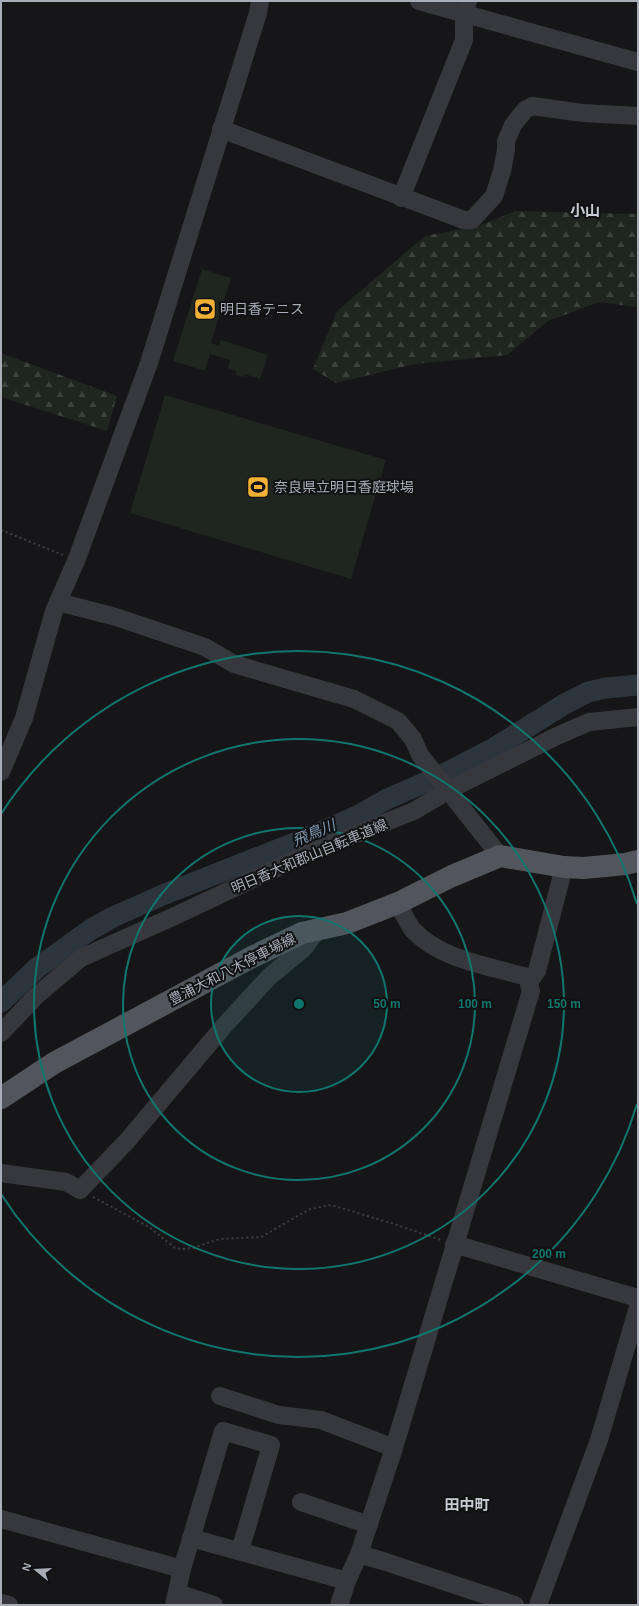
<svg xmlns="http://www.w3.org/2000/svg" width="639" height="1606" font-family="Helvetica,'Noto Sans JP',sans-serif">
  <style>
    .grass { fill: #1e261f }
    .forest { fill: url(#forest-firs) }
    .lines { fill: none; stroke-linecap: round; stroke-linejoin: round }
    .river { stroke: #2c353c; stroke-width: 21 }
    .path { stroke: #3d3f44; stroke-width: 2; stroke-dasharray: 2 3; stroke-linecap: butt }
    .minor { stroke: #37383d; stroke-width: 18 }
    .major { stroke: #53555c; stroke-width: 22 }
    .ring { fill: none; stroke: #0f766e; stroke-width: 2 }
    .labels { text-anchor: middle; stroke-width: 4; stroke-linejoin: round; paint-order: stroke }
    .poi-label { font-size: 14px; fill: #a8adb8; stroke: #111113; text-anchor: start }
    .street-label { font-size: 14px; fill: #a8adb8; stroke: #111113 }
    .neighbourhood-label { font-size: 15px; font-weight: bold; fill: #c9ccd4; stroke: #111113 }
    .water-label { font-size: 15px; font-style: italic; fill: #7f9bb3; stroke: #111113 }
    .centre { fill: #0f766e; stroke: #111113; stroke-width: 2 }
    .ring-label { font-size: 12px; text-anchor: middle; font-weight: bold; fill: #0f766e; stroke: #111113; stroke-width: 4; stroke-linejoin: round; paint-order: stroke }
  </style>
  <defs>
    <pattern id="forest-firs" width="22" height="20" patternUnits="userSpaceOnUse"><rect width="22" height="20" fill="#1e261f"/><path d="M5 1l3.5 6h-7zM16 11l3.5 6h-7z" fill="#3c433d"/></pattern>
  </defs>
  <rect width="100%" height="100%" fill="#161618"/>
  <g class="grass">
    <path d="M 202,269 L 231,278 L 211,343 L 219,346 L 221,340 L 268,355 L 260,379 L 245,374 L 244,377 L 236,375 L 236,371 L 228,369 L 230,360 L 210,354 L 205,371 L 173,361 Z"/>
    <path d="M 165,395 L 386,460 L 351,579 L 130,513 Z"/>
  </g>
  <g class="forest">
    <path d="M 515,211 L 638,214 L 638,307 L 599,302 L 548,321 L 507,355 L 415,364 L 336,383 L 313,369 L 337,311 L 425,236 L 482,225 Z"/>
    <path d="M 1,353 L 117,396 L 107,431 L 1,397 Z"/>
  </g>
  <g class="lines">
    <path class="river" d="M 1,1002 L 37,968 L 90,930 L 113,917 L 165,894 L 302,840 L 359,815 L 387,799 L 442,775 L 494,748 L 563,705 L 588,692 L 606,688 L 638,685"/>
    <g class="path">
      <path d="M 1,530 L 63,555"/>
      <path d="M 93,1197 L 149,1227 L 175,1248 L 182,1249 L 193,1248 L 219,1239 L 261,1237 L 310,1209 L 331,1205 L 394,1224 L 441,1240"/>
    </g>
    <g class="minor">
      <path d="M 419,1 L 638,62"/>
      <path d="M 221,129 L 464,220 L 472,220 L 494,196 L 502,171 L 506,150 L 506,141 L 513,125 L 525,110 L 532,106 L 583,113 L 638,116"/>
      <path d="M 401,198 L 464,40 L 464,14 L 468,1"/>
      <path d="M 58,602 L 116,617 L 205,647 L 234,664 L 354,699 L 398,721 L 413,739 L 420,755 L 500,856"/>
      <path d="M 1,772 L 24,718 L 54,611 L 76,561 L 149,363 L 258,13 L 260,1"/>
      <path d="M 529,982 L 537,971 L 564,867"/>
      <path d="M 1,1033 L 35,997 L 81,958 L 177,915 L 306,854 L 414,811 L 449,790 L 557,736 L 589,722 L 638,717"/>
      <path d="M 1,1173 L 66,1182 L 80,1190 L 127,1141 L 224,1026 L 269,977 L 304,948 L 318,929"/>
      <path d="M 454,1244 L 638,1298"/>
      <path d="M 220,1396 L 279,1415 L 321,1420 L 394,1448"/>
      <path d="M 301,1502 L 369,1525"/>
      <path d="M 1,1519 L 182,1569"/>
      <path d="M 191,1538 L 347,1581"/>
      <path d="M 359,1554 L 386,1562 L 515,1605"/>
      <path d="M 177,1593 L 214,1605"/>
      <path d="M 1,1603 L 9,1605"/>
      <path d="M 174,1605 L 182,1569 L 223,1431 L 271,1445 L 240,1551"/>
      <path d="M 339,1605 L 347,1581 L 359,1554 L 394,1448 L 531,991 L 527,977 C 489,966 441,960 413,930 C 408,924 402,911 398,903"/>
      <path d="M 538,1605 L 599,1440 L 638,1307"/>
    </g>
    <path class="major" d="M 1,1098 L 54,1063 L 252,957 L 302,933 L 347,923 L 398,903 L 452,876 L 500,856 L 564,867 L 584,868 L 625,864 L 638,861"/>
  </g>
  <circle cx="299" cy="1004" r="88" fill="#0f766e" fill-opacity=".12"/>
  <g class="ring">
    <circle cx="299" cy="1004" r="88"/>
    <circle cx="299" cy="1004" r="176"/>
    <circle cx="299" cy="1004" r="265"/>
    <path d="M637 1104A353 353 0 0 1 1 1194M1 814A353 353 0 0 1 637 904"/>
  </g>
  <defs>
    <g id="stadium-square" transform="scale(1.15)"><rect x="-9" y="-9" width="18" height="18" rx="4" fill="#f2b134" stroke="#111113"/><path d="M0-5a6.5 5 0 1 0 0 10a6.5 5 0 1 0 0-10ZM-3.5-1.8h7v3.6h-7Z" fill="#111"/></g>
  </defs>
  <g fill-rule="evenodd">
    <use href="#stadium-square" x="205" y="309"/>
    <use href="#stadium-square" x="258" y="487"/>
  </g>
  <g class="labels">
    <g class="poi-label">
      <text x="220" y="314">明日香テニス</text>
      <text x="274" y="492">奈良県立明日香庭球場</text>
    </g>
    <g class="street-label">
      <text transform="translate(309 856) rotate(-23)" y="5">明日香大和郡山自転車道線</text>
      <text transform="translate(232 969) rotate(-27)" y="5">豊浦大和八木停車場線</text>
    </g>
    <g class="neighbourhood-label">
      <text x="585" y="216">小山</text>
      <text x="467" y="1510">田中町</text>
    </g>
    <g class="water-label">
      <text transform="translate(314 833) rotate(-23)" y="5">飛鳥川</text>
    </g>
  </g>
  <circle cx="299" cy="1004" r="6" class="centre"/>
  <g class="ring-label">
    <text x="387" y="1008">50 m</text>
    <text x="475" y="1008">100 m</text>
    <text x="564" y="1008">150 m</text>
    <text x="549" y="1258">200 m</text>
  </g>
  <rect width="639" height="1606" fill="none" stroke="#a8adb8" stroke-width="4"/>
  <g transform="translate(36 1570) rotate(288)" stroke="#111113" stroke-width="3" paint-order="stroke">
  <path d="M0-3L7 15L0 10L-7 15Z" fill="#a8adb8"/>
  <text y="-6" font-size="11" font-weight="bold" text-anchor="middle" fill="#a8adb8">N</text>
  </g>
</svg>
